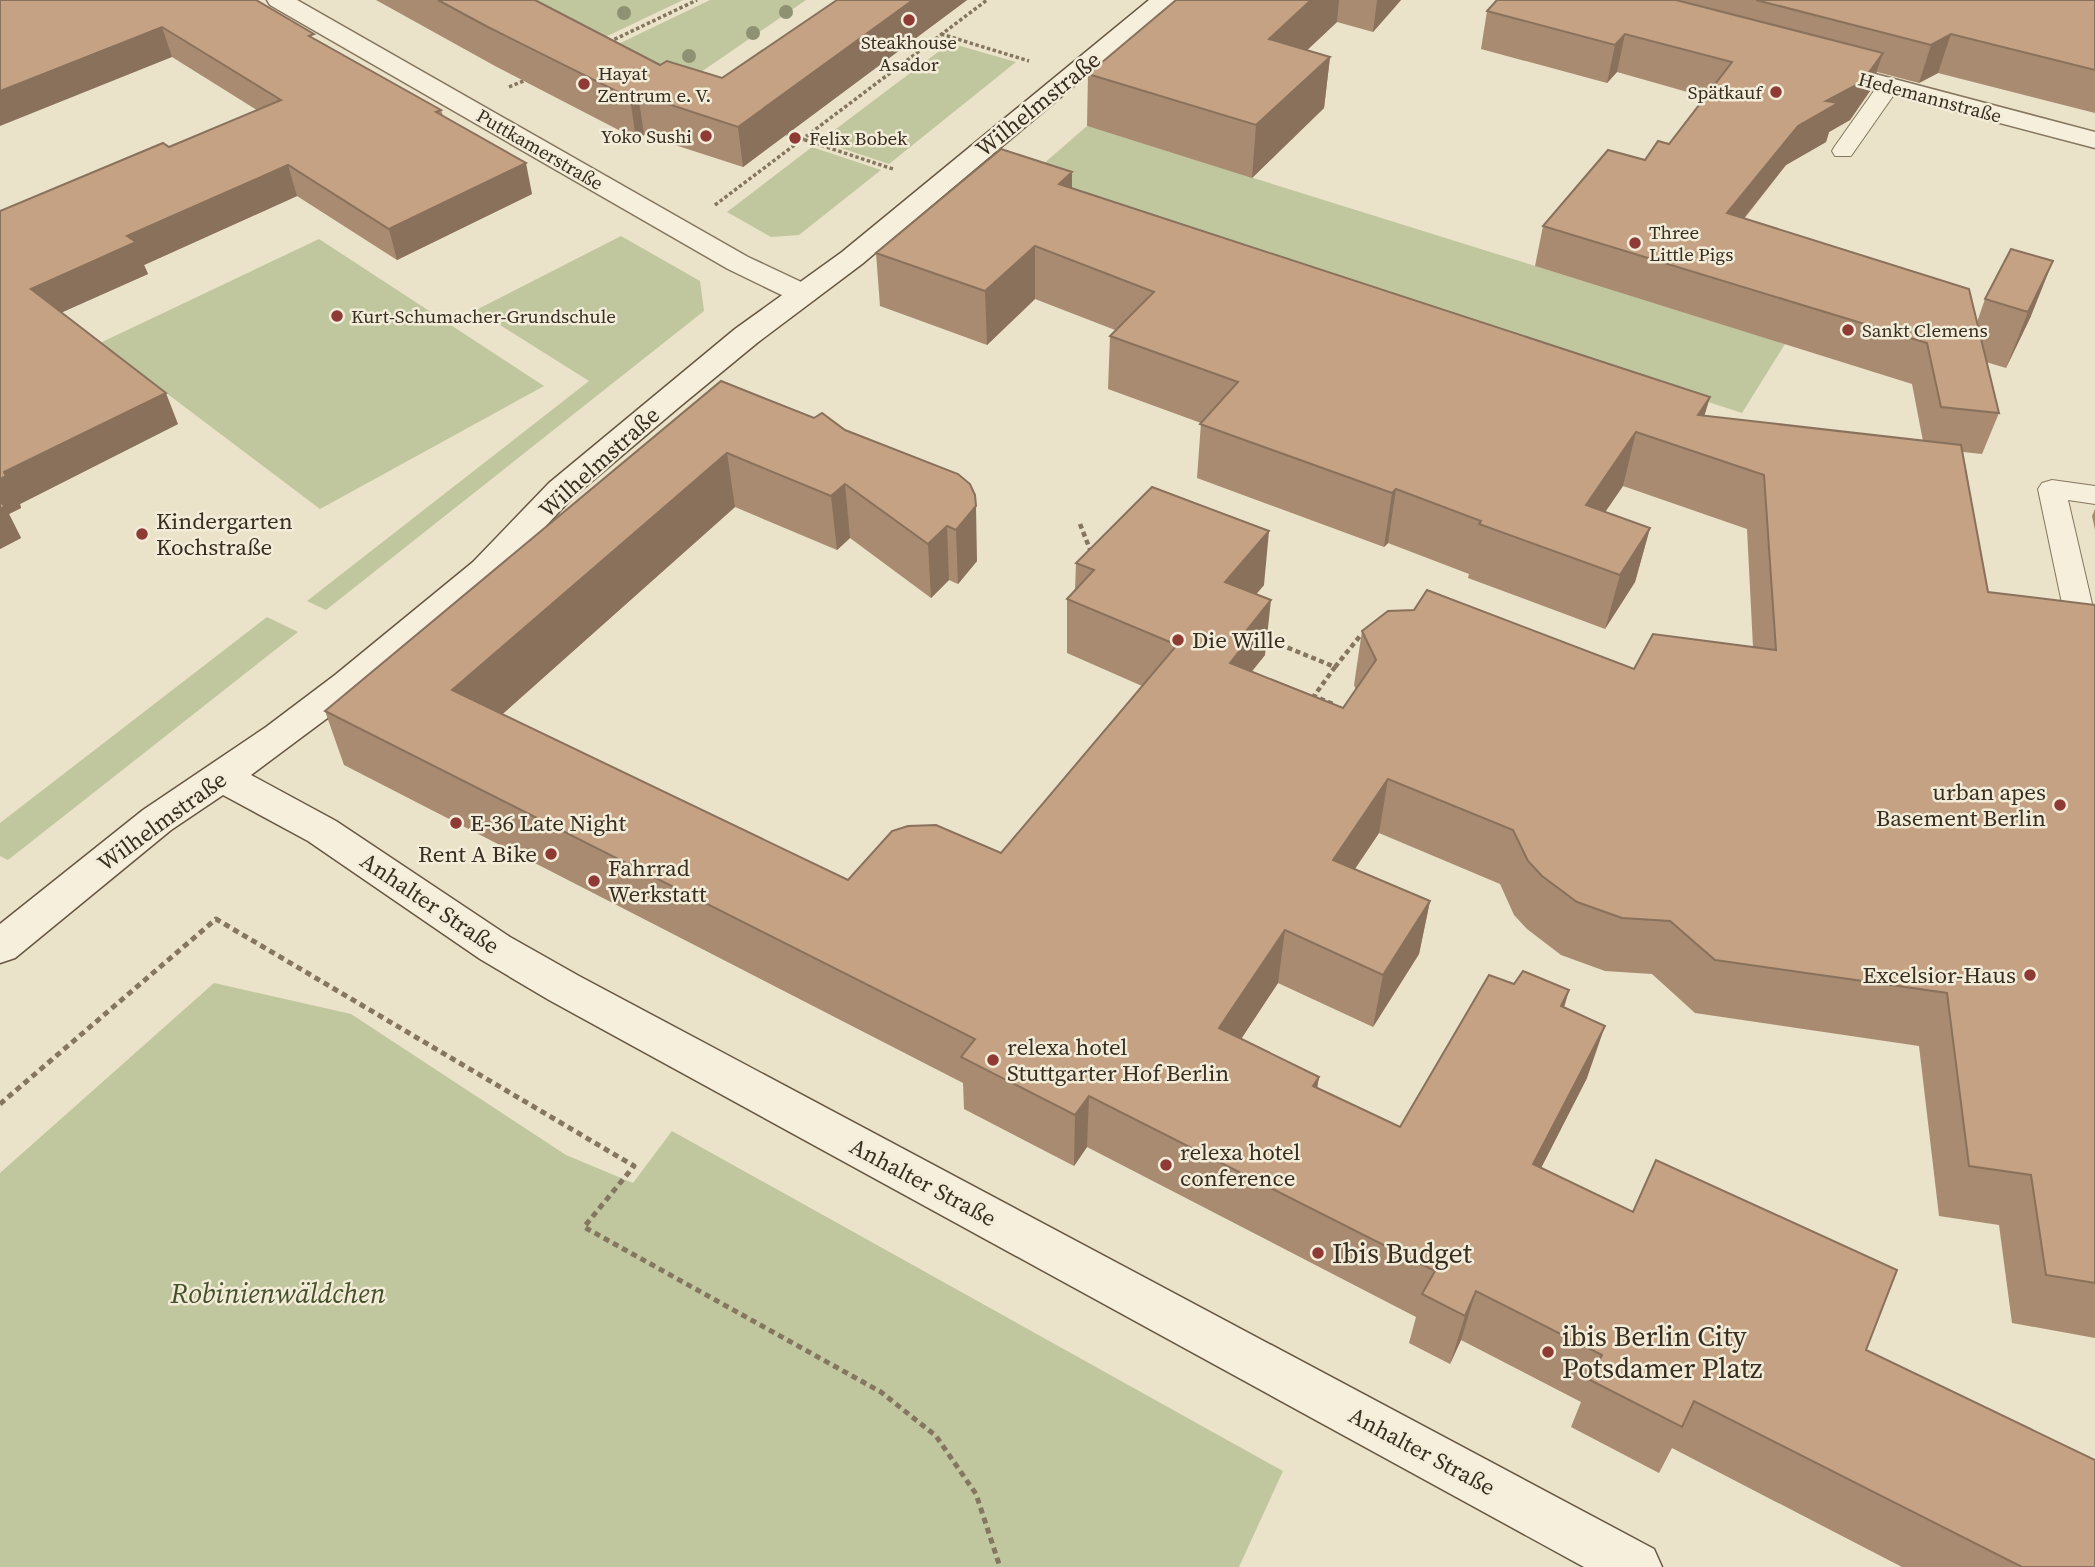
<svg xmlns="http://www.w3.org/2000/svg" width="2095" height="1567" font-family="'Source Serif 4',serif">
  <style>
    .green { fill: #c0c79e }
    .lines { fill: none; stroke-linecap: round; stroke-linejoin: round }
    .lane-casing { stroke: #85765f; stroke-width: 2 }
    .street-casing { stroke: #85765f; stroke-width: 3 }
    .secondary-casing { stroke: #675742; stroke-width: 3 }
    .path-far2 { stroke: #85765f; stroke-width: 3.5; stroke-dasharray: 3.5 2.5; stroke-linecap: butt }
    .path-far1 { stroke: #85765f; stroke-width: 4.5; stroke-dasharray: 5 3.5; stroke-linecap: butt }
    .path { stroke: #85765f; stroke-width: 5; stroke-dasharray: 6 4.5; stroke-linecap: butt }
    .lane { fill: #f6efdb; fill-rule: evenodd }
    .street { fill: #f6efdb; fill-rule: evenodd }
    .secondary { fill: #f6efdb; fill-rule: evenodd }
    .tree { fill: #8f9272 }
    .wall { fill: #a98b71 }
    .shaded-wall { fill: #89715c }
    .building { fill: #c4a283; stroke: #89715c; stroke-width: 2 }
    .poi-dot { fill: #8e3a35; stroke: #f2ecd8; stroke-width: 2.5 }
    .labels { text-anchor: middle; stroke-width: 5; stroke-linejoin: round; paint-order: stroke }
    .far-poi-label { font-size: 19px; fill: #372d21; stroke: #f2ecd8; text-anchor: start }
    .far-street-label { font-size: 19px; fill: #372d21; stroke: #f2ecd8 }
    .street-label { font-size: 23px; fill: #372d21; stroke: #f2ecd8 }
    .poi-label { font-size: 23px; fill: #372d21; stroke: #f2ecd8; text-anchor: start }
    .near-poi-label { font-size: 28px; fill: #372d21; stroke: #f2ecd8; text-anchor: start }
    .near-park-label { font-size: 28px; font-style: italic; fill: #45512a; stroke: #f2ecd8 }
  </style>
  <rect width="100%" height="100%" fill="#eae2c9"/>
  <g class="green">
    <path d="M 525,0 L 683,0 L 601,39 Z"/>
    <path d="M 710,0 L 806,0 L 685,83 L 614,46 Z"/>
    <path d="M 950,43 L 1016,62 L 889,164 L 820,141 Z"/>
    <path d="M 1087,126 L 1785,344 L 1742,413 L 1026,179 Z"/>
    <path d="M 812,147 L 881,170 L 799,235 L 771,237 L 727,212 Z"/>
    <path d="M 621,236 L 700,281 L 704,311 L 326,610 L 307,601 L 589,381 L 476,310 Z"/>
    <path d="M 319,239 L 544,386 L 320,509 L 100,343 Z"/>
    <path d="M 267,617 L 298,632 L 8,860 L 0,856 L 0,823 Z"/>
    <path d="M 214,983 L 351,1014 L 566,1155 L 633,1183 L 672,1131 L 1283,1471 L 1239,1567 L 0,1567 L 0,1173 Z"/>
  </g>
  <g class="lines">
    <g class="lane-casing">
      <g id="lane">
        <path d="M 1889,80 L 1900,86 L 1851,156 L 1835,156 L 1832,151 L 1835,146 L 1881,81 Z"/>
        <path d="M 2052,480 L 2095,486 L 2095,504 L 2068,500 L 2093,608 L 2088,615 L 2078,618 L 2068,615 L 2063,608 L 2038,489 L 2042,483 Z"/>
      </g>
    </g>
    <g class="street-casing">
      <g id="street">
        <path d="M 267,0 L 297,0 L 748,257 L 814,288 L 818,294 L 814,300 L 803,303 L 792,300 L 728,269 L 270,5 Z"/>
        <path d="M 1822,60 L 2095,132 L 2095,148 L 1813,74 L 1809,68 L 1813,62 Z"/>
      </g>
    </g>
    <g class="secondary-casing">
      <path id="secondary" d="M 1149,0 L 1176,0 L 862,264 L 757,343 L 678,408 L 573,497 L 497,578 L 361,693 L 251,775 L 336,821 L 510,937 L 579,976 L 1654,1549 L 1662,1567 L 1584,1567 L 549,1000 L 480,959 L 308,841 L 223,795 L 171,830 L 15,958 L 0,963 L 0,924 L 143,810 L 266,727 L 335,675 L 473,562 L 549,483 L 735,329 L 842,252 Z"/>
    </g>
    <g class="path-far2">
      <path d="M 941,34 L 1029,61"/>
      <path d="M 609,42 L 697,0"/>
      <path d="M 509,87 L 526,80"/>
      <path d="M 787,134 L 893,169"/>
      <path d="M 715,205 L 987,0"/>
    </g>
    <g class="path-far1">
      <path d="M 1080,524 L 1091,552"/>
      <path d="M 1264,638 L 1335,667 L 1314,696 L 1335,705"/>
      <path d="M 1335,667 L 1360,636 L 1364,637"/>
    </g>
    <path class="path" d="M 0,1104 L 216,919 L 634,1166 L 584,1227 L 881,1392 L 936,1436 L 976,1494 L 1000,1567"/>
    <use href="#lane" class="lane"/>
    <use href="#street" class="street"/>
    <use href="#secondary" class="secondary"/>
  </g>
  <g class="tree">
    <circle cx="786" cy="12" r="7"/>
    <circle cx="624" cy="13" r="7"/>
    <circle cx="753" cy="33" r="7"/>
    <circle cx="689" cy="56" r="7"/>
  </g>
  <g class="wall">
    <path d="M 0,0 L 316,39 L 441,110 L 443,116 L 532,194 L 397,260 L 297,196 L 144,265 L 148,274 L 62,312 L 178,424 L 20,504 L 21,508 L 9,514 L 21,538 L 0,549 L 0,211 L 169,147 L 257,110 L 172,57 Z"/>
    <path d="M 376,0 L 535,0 L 660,65 L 722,78 L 837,0 L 967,0 L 743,167 L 644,135 L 636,139 L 495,66 Z"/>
    <path d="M 1176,0 L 1401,0 L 1373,32 L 1337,22 L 1307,50 L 1330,57 L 1324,108 L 1252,178 L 1087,126 L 1088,74 Z"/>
    <path d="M 1497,0 L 2095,0 L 2095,113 L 1938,73 L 1919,83 L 1877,72 L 1870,91 L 1850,120 L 1829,132 L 1826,142 L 1786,165 L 1744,219 L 1977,322 L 1985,299 L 2011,249 L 2031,316 L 2006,368 L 1986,362 L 1999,413 L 1982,454 L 1963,452 L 1988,592 L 2095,605 L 2095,1338 L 2012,1323 L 1999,1225 L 1939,1216 L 1919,1046 L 1695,1013 L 1652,974 L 1605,971 L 1561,955 L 1527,929 L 1514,915 L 1500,884 L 1379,833 L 1355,869 L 1430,901 L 1419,954 L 1373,1027 L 1278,983 L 1241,1039 L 1319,1077 L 1317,1088 L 1400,1127 L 1514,984 L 1569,990 L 1564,1008 L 1587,1078 L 1541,1168 L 1866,1350 L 2095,1567 L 1902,1567 L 1672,1448 L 1659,1473 L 1571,1427 L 1581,1402 L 1461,1340 L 1450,1364 L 1409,1343 L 1416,1317 L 1087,1147 L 1074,1166 L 964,1109 L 963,1083 L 344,765 L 325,711 L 721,381 L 958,474 L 977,561 L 958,584 L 949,580 L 931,598 L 850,538 L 837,550 L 735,507 L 502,714 L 848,880 L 1001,853 L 1142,686 L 1067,653 L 1067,599 L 1075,590 L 1076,563 L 1264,585 L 1256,594 L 1265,655 L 1252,671 L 1343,708 L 1356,690 L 1354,685 L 1362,631 L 1634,669 L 1753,647 L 1747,529 L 1623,486 L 1605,512 L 1650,528 L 1635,582 L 1605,629 L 1468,578 L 1469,574 L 1388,543 L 1384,547 L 1197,478 L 1201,423 L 1108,389 L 1110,336 L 1115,330 L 1035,299 L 987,345 L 880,306 L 876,253 L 1072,188 L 1704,416 L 1923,441 L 1912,384 L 1535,266 L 1543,226 L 1669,144 L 1705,97 L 1617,72 L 1607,83 L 1481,49 L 1487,11 Z"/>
    <path d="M 2095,509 L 2095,530 L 2092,516 Z"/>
  </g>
  <g class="shaded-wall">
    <path d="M 913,0 L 967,0 L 743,167 L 738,127 Z"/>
    <path d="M 1311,0 L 1339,0 L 1337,22 L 1264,91 L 1269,39 Z"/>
    <path d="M 1377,0 L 1401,0 L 1373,32 Z"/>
    <path d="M 162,27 L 172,57 L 0,126 L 0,91 Z"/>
    <path d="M 1625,34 L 1617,72 L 1607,83 L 1615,45 Z"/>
    <path d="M 1951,34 L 1938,73 L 1919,83 L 1931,45 Z"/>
    <path d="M 1883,53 L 1870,91 L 1850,120 L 1829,132 L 1826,142 L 1786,165 L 1716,253 L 1727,213 L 1798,126 Z"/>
    <path d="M 1330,57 L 1324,108 L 1252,178 L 1256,125 Z"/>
    <path d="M 638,94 L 644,135 L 636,139 L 630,98 Z"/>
    <path d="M 526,163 L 532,194 L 397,260 L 389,229 Z"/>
    <path d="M 288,165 L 297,196 L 144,265 L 148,274 L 45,320 L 31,289 L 127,236 Z"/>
    <path d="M 1072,172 L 1072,224 L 1059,184 Z"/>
    <path d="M 1035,246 L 1035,299 L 987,345 L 985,291 Z"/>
    <path d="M 2053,261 L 2031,316 L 2006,368 L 2028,312 Z"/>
    <path d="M 166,393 L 178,424 L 20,504 L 21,508 L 9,514 L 21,538 L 0,549 L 0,479 L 4,472 Z"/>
    <path d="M 1710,397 L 1694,451 L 1698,415 Z"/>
    <path d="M 1636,432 L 1623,486 L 1573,559 L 1586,505 Z"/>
    <path d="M 727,453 L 735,507 L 468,745 L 452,690 Z"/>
    <path d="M 845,484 L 850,538 L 837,550 L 831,496 Z"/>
    <path d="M 1396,489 L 1388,543 L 1384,547 L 1392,493 Z"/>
    <path d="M 976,506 L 977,561 L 958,584 L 956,530 Z"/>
    <path d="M 947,526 L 949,580 L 931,598 L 928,544 Z"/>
    <path d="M 1650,528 L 1635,582 L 1605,629 L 1620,575 Z"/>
    <path d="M 1269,531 L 1264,585 L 1220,637 L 1225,582 Z"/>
    <path d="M 1271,600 L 1265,655 L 1249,675 L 1230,663 L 1246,631 Z"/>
    <path d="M 1388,779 L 1379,833 L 1325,913 L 1333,860 Z"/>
    <path d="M 1430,901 L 1419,954 L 1373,1027 L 1383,975 Z"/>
    <path d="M 1285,930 L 1278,983 L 1214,1080 L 1219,1028 Z"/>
    <path d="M 1569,990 L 1553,1043 L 1561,1006 Z"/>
    <path d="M 1605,1026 L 1587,1078 L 1517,1215 L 1533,1164 Z"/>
    <path d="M 1319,1077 L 1310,1129 L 1313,1086 Z"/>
    <path d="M 1089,1096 L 1087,1147 L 1074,1166 L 1075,1115 Z"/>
    <path d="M 1476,1291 L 1461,1340 L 1450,1364 L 1465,1316 Z"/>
  </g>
  <g class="building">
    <path d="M 0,0 L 256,0 L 314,34 L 309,36 L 441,110 L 436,112 L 526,163 L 389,229 L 288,165 L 127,236 L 136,242 L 31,289 L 166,393 L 4,472 L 6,476 L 0,479 L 0,211 L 163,143 L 169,147 L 281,100 L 162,27 L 0,91 Z"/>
    <path d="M 438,0 L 535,0 L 660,65 L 667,61 L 722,78 L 837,0 L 913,0 L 738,127 L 638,94 L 630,98 L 486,26 Z"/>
    <path d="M 1176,0 L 1311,0 L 1269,39 L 1330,57 L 1256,125 L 1088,74 Z"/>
    <path d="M 1497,0 L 1676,0 L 1883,53 L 1862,82 L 1826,101 L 1838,103 L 1798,126 L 1727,213 L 1969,289 L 1999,413 L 1941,407 L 1927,343 L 1543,226 L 1608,150 L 1645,160 L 1658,141 L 1669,144 L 1732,62 L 1625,34 L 1615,45 L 1487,11 Z"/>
    <path d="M 1756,0 L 2095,0 L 2095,70 L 1951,34 L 1931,45 Z"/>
    <path d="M 1001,149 L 1072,172 L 1059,184 L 1710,397 L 1698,415 L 1961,445 L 1988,592 L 2095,605 L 2095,1283 L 2046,1275 L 2031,1175 L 1969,1166 L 1947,993 L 1715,960 L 1670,921 L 1622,918 L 1577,902 L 1542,876 L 1528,861 L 1513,830 L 1388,779 L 1333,860 L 1430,901 L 1383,975 L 1285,930 L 1219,1028 L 1319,1077 L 1313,1086 L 1400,1127 L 1489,975 L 1514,984 L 1523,971 L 1569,990 L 1561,1006 L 1605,1026 L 1533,1164 L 1633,1212 L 1656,1160 L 1897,1270 L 1866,1350 L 2095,1460 L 2095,1567 L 2022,1567 L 1694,1401 L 1682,1427 L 1590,1380 L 1602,1355 L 1476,1291 L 1465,1316 L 1422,1294 L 1435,1271 L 1089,1096 L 1075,1115 L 961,1057 L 975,1039 L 325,711 L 721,381 L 814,418 L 822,413 L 845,430 L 958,474 L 970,484 L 975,495 L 976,506 L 956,530 L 947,526 L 928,544 L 845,484 L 831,496 L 727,453 L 452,690 L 848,880 L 892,831 L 908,826 L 936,825 L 1001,853 L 1177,645 L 1067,599 L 1094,570 L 1076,563 L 1152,487 L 1269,531 L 1225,582 L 1271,600 L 1246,631 L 1253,634 L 1230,663 L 1343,708 L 1376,660 L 1362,631 L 1388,611 L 1414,610 L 1427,590 L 1634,669 L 1653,634 L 1776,650 L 1764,475 L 1636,432 L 1586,505 L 1650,528 L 1620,575 L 1479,524 L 1481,521 L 1396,489 L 1392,493 L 1200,424 L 1238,382 L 1110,336 L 1154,292 L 1035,246 L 985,291 L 876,253 Z"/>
    <path d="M 2011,249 L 2053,261 L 2028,312 L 1985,299 Z"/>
    <path d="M 0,502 L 5,506 L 0,509 Z"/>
  </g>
  <g class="poi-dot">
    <circle cx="909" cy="20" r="7"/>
    <circle cx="584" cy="84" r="7"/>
    <circle cx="1776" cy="92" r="7"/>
    <circle cx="706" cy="136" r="7"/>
    <circle cx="795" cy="138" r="7"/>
    <circle cx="1635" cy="243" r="7"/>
    <circle cx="337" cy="316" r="7"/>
    <circle cx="1848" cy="330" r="7"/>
    <circle cx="142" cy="534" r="7"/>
    <circle cx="1178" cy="640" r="7"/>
    <circle cx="2060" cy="805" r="7"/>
    <circle cx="456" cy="823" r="7"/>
    <circle cx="551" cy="854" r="7"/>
    <circle cx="594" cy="881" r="7"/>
    <circle cx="2030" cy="975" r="7"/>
    <circle cx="993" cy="1060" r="7"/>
    <circle cx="1166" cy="1165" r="7"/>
    <circle cx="1318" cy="1253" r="7"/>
    <circle cx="1548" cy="1352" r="7"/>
  </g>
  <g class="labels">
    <g class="far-poi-label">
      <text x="909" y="49" text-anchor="middle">Steakhouse<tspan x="909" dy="22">Asador</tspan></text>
      <text x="598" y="80">Hayat<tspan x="598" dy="22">Zentrum e. V.</tspan></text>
      <text x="1762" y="99" text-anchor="end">Spätkauf</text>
      <text x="692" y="143" text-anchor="end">Yoko Sushi</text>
      <text x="809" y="145">Felix Bobek</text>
      <text x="1649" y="239">Three<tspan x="1649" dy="22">Little Pigs</tspan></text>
      <text x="351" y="323">Kurt-Schumacher-Grundschule</text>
      <text x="1862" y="337">Sankt Clemens</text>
    </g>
    <g class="far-street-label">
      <text transform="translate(1930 97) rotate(15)" y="7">Hedemannstraße</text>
      <text transform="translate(540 149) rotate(30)" y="7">Puttkamerstraße</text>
    </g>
    <g class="street-label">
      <text transform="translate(1038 104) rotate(-39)" y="8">Wilhelmstraße</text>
      <text transform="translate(599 462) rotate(-42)" y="8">Wilhelmstraße</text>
      <text transform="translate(162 821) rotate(-36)" y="8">Wilhelmstraße</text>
      <text transform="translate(430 903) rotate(34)" y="8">Anhalter Straße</text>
      <text transform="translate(923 1182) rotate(28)" y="8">Anhalter Straße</text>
      <text transform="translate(1422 1451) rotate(28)" y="8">Anhalter Straße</text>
    </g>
    <g class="poi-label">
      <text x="156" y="529">Kindergarten<tspan x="156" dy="26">Kochstraße</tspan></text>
      <text x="1192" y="648">Die Wille</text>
      <text x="2046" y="800" text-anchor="end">urban apes<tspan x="2046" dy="26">Basement Berlin</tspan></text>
      <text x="470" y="831">E-36 Late Night</text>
      <text x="537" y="862" text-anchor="end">Rent A Bike</text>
      <text x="608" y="876">Fahrrad<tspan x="608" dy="26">Werkstatt</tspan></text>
      <text x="2016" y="983" text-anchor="end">Excelsior-Haus</text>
      <text x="1007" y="1055">relexa hotel<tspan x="1007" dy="26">Stuttgarter Hof Berlin</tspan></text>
      <text x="1180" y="1160">relexa hotel<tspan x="1180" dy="26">conference</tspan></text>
    </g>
    <g class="near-poi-label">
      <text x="1332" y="1263">Ibis Budget</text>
      <text x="1562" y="1346">ibis Berlin City<tspan x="1562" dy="32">Potsdamer Platz</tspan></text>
    </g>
    <g class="near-park-label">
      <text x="278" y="1303">Robinienwäldchen</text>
    </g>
  </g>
</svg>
